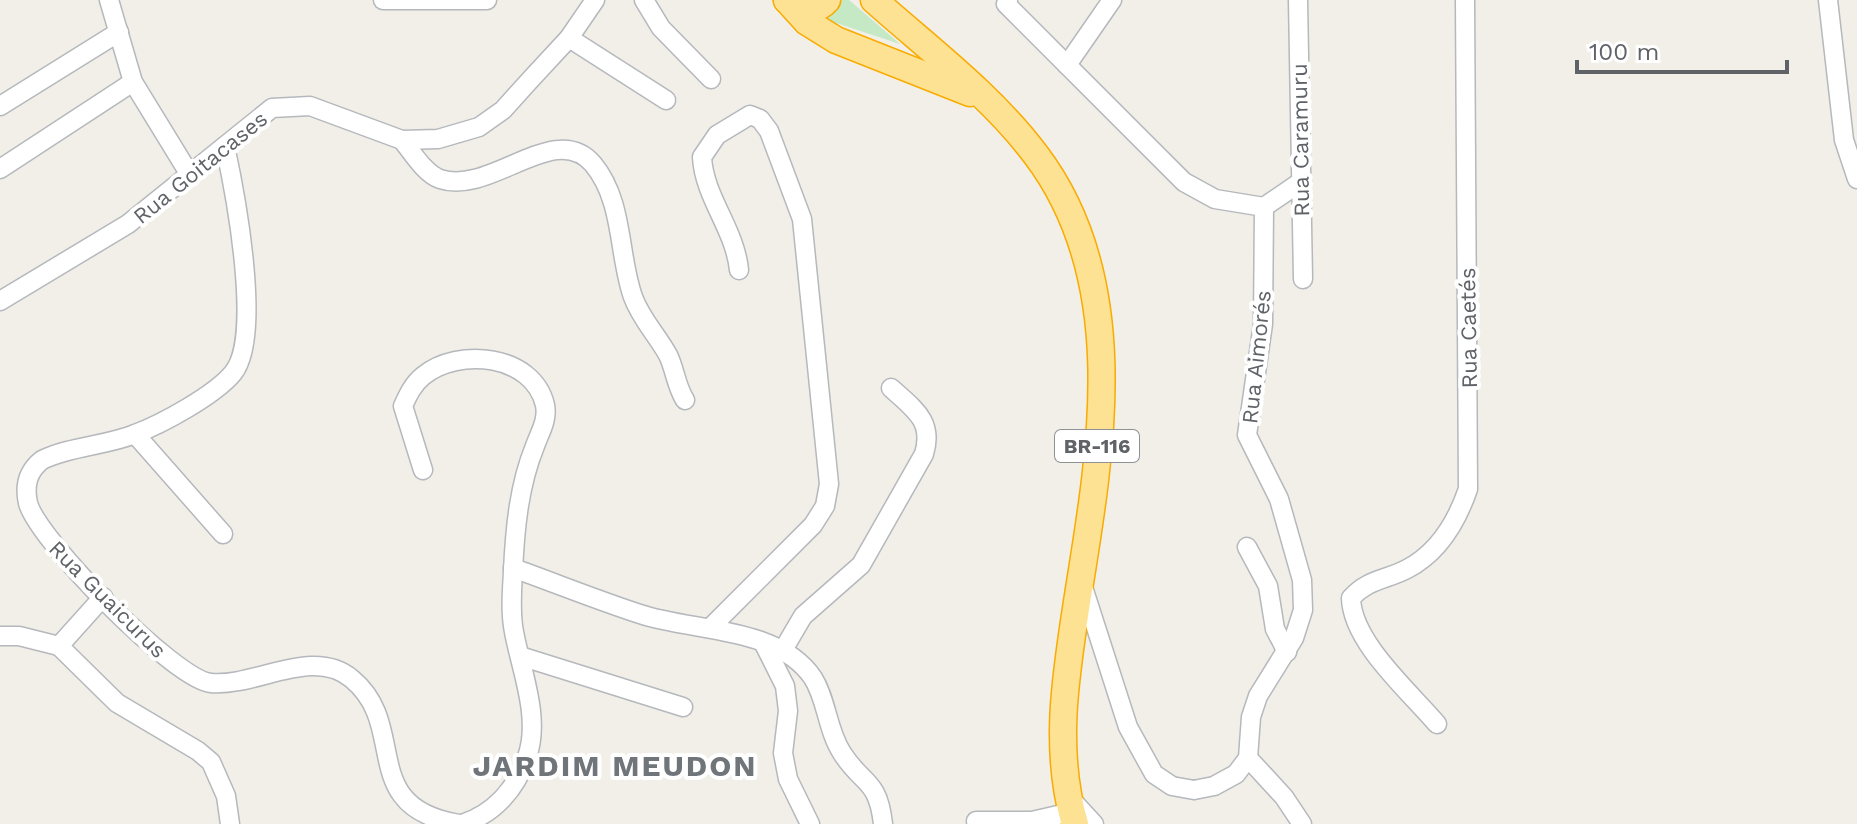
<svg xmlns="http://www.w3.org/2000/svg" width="1857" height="824" font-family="'Work Sans',sans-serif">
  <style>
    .green { fill: #c5e8c5 }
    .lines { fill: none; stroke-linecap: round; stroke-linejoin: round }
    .minor-casing { stroke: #b5b8bc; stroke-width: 21 }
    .highway-casing { stroke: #f9ab00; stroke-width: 29 }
    .minor { stroke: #fff; stroke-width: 18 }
    .highway { stroke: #fde293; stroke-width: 26 }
    .labels { text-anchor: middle; stroke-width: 8; stroke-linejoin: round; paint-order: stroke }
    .shield { fill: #fff; stroke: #8f9295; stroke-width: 2 }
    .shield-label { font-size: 20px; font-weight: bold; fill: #5f6368 }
    .street-label { font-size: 22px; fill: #5f6368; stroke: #fff }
    .district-label { font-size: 30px; font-weight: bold; letter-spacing: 2px; fill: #70757a; stroke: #fff }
  </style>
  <rect width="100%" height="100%" fill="#f1efe8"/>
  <path class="green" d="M 833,0 L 849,0 L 900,44 L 818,17 Z"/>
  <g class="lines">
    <g class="minor-casing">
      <g id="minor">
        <path d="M 109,0 L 133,82 L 190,175"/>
        <path d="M 383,0 L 487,0"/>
        <path d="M 644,0 L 661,28 L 711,79"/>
        <path d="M 1008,0 L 1006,4 L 1184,182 L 1215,199 L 1264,207 L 1263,324 L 1247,435 L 1279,499 L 1302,580 L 1303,610 L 1294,638 L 1258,696 L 1251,717 L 1248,758 L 1236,774 L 1214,786 L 1194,790 L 1172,786 L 1154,774 L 1128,727 L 1082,584"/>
        <path d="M 1298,0 L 1303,279"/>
        <path d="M 1828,0 L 1844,140 L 1857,179"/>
        <path d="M 569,38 L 666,100"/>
        <path d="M 1067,65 L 1112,0"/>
        <path d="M 0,106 L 119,32"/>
        <path d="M 402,140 C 412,152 425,174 440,179 C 491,196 555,119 593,164 C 624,201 618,255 633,297 C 641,319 657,335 668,355 C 675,369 676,386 685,400"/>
        <path d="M 225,146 C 235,192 263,337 233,373 C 215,395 162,424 135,434 C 105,446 71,446 42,460 C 28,471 24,485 28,503 C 37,539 175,680 211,683 C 256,687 313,646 352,679 C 410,727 356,807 459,824"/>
        <path d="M 0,169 L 133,82"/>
        <path d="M 1264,207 L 1302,181"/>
        <path d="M 0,301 L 128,224 L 272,108 L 310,106 L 402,140 L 438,139 L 479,127 L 503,110 L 531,79 L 569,38 L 595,0"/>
        <path d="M 135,434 L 223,534"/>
        <path d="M 423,470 L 403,406 C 408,395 413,384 423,376 C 458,347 533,354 545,405 C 548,420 540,432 535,446 C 519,485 515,528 513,571 C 512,591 510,612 514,632 C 521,670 541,718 527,757 C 516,789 494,814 462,824"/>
        <path d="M 1247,547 L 1268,586 L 1275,629 L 1287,652"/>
        <path d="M 513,568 C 555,583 597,600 640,614 C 693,632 778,626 813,678 C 827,700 827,730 842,753 C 862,785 878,778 883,824"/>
        <path d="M 711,627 L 813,525 L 825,506 L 829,484 L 802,219 L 769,131 L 760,119 L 750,115 L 717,135 L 702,157 C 704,197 735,229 739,270"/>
        <path d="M 0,636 L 19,636 L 59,646 L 103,597"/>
        <path d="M 59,646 L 117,703 L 198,751 L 211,762 L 226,796 L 230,824"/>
        <path d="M 765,646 L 785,686 L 788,711 L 783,753 L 788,779 L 810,824"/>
        <path d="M 783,650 L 803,616 L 861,565 L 924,454 C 934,421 914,409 891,388"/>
        <path d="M 520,656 L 683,707"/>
        <path d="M 1437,724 C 1409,691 1352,642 1351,598 C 1368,579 1386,580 1407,569 C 1438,553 1457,521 1468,489 L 1465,0"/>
        <path d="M 1248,758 L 1284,797 L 1302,824"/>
        <path d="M 1071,799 L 1094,824"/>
        <path d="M 976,821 L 1032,821 L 1071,812"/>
      </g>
    </g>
    <g class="highway-casing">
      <g id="highway">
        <path d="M 787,0 L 807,22 L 836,40 L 970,93"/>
        <path d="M 787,0 C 802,7 815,14 827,0"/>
        <path d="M 874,0 C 929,49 992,96 1036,155 C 1130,279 1102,447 1079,589 C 1067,667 1052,747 1075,824"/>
      </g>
    </g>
    <use href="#minor" class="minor"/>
    <use href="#highway" class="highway"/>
  </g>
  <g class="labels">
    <rect class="shield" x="1055" y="430" width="84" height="32" rx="6"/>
    <g class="shield-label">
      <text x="1097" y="453">BR-116</text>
    </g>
    <g class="street-label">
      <text transform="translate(1300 140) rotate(-91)" y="8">Rua Caramuru</text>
      <text transform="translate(200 167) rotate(-39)" y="8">Rua Goitacases</text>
      <text transform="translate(1468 328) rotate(-91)" y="8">Rua Caetés</text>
      <text transform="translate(1256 357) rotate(-84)" y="8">Rua Aimorés</text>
      <text transform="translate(108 599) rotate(45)" y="8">Rua Guaicurus</text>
    </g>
    <g class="district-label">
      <text x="615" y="776">JARDIM MEUDON</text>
    </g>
  </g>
  <path d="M1577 60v12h210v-12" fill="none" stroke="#5f6368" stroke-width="4"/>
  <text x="1589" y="60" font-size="24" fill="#5f6368" stroke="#ffffff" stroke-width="6" paint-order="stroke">100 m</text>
</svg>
